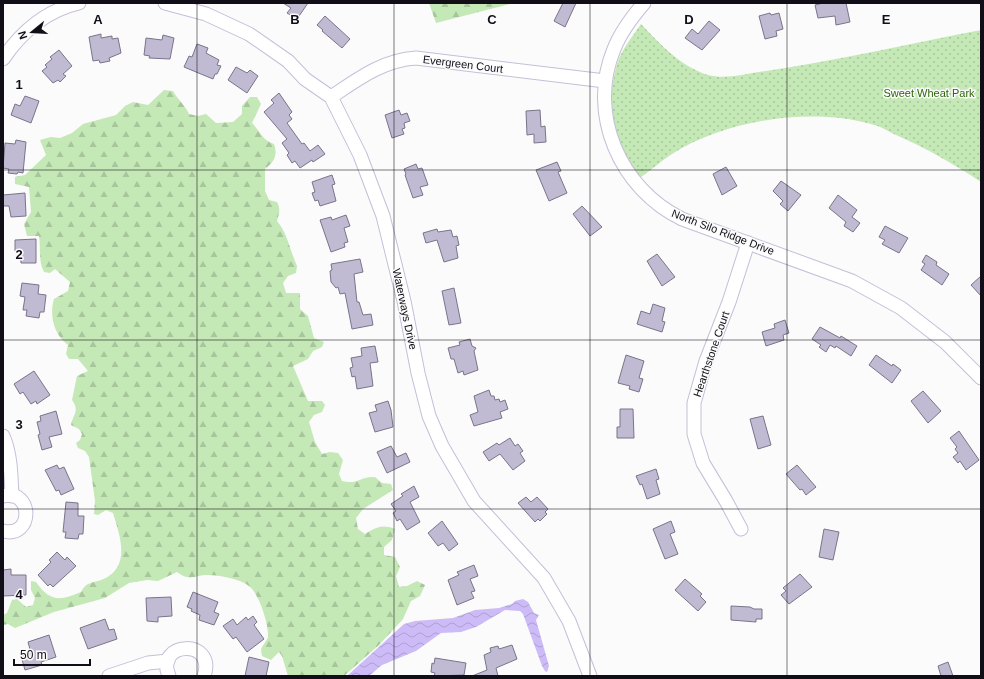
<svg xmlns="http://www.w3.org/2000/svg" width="984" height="679" font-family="Helvetica,sans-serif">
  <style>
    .forest { fill: url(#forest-firs) }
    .park { fill: url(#park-dots) }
    .water { fill: url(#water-waves) }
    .building { fill: #c1bad3; stroke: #7a748b }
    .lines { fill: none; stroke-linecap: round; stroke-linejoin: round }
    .minor-casing { stroke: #c5bfd8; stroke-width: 15 }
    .minor { stroke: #fff; stroke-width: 13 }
    .grid { fill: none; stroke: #110e17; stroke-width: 1; stroke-opacity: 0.55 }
    .labels { text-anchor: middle; stroke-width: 3; stroke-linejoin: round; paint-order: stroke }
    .street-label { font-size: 11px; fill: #110e17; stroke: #fbfbfb }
    .park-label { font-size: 11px; fill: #2c6707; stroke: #fbfbfb }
    .grid-label { font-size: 13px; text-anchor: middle; font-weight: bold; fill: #110e17; stroke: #fbfbfb; stroke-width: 3; stroke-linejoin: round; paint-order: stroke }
  </style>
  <defs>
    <pattern id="forest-firs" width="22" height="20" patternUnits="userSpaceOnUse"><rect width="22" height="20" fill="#c4e8b6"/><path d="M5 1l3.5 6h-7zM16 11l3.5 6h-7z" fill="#a7c69c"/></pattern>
    <pattern id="park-dots" width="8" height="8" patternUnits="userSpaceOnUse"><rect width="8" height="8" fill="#c4e8b6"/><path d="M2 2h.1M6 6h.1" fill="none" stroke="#a7c69c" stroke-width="1.8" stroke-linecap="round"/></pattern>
    <pattern id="water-waves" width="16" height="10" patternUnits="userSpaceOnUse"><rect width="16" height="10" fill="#ccbbf7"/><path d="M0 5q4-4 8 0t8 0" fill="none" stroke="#aea0d3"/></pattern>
  </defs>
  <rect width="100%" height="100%" fill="#fbfbfb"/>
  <g class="forest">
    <path d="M 429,3 L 514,3 L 436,23 Z"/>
    <path d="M 164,90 L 173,91 C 178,100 185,105 189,114 L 198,116 L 206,114 L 216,123 L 233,122 L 242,114 L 242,106 L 250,97 L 257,97 L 261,104 L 252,123 C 260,131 262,140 274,144 C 278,156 274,162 265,169 L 265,191 L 269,200 L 277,202 C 281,209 279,214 277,221 C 288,234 290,251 297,266 L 296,273 L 288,276 L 283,283 L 286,293 L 300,293 L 300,309 L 308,316 L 314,338 L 324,342 L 322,347 L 313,351 L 308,359 L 293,366 L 308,401 L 322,401 L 325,405 L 322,412 L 314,415 L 309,422 L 315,442 L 322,454 L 330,452 L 338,453 L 343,460 L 339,474 L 342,481 C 359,485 360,476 375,477 L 382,483 L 391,484 L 393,490 L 363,509 L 356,518 L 358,529 L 365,534 C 377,527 382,524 395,529 L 392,540 L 384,547 L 384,555 L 395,557 L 400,567 L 396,576 L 399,587 L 407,586 L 417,581 L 425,585 L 420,596 L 411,601 L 403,619 L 379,645 L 344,676 L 288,676 L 282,656 L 279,652 L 271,660 L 262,656 L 261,650 C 262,645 267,641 268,637 C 269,625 259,593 249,586 C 240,579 220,575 208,575 C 194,575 190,582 177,572 L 158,581 L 147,580 L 129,583 L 105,598 L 54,612 L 15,628 L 8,624 L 3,625 L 3,615 L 7,613 L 12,600 L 17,599 L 26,607 L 33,605 L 35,598 L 31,590 L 31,581 L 36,582 C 50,602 60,601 81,592 C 86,582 92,583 101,580 C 132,568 120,536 113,513 L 106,510 L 98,515 L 94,514 L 95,501 L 89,457 L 85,451 L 78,448 L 76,443 L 80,440 L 82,434 L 79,429 L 71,425 C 73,414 80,411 72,400 L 77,376 L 88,371 L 78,359 L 69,359 L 66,354 L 68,345 C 54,335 49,316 54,299 L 68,291 L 70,282 L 55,269 L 50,273 L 44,272 C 38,261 41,248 39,236 L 27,236 L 24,224 L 31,212 L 29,187 L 15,184 L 15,177 L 25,175 L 46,155 L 40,140 L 51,137 L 60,138 L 72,133 L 83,124 L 116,115 L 125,106 L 133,102 L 148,105 Z"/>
  </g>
  <path class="park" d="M 641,24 C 661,45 680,66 708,75 C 726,80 748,73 766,71 C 838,60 909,44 981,30 L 981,182 C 954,164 926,148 896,135 C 888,131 880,126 871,124 C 809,107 726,120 672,154 C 661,161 651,170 640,178 C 613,147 605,103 617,64 C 622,49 632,37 641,24 Z"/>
  <path class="water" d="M 523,599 L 528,602 L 534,613 L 539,615 L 536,620 L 549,666 L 547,672 L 545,671 L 542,666 L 523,614 L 520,611 L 505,610 L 476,627 L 461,632 L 441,633 L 416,651 L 382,665 L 369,676 L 347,676 L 404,624 L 415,621 L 453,618 L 475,610 L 499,608 L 512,604 L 515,601 Z"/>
  <g class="building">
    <path d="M 283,3 L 308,3 L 297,19 L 287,13 L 291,8 Z"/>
    <path d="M 563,3 L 576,3 L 565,27 L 554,21 Z"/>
    <path d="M 823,3 L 846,3 L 850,22 L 836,25 L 835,16 L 818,18 L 815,5 Z"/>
    <path d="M 770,13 L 771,15 L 779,13 L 783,29 L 776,31 L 777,36 L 765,39 L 759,16 Z"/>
    <path d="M 325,16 L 350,39 L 342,48 L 322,31 L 323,30 L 317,25 Z"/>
    <path d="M 709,21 L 720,30 L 702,50 L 685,38 L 692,29 L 698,34 Z"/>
    <path d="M 101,34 L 101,38 L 112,36 L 112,39 L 118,38 L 121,53 L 109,58 L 110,61 L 100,63 L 99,60 L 93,61 L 89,37 Z"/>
    <path d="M 163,35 L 174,38 L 170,59 L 149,58 L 150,56 L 144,55 L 146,38 L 162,40 Z"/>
    <path d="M 197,44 L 208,48 L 206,53 L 219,60 L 217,65 L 221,66 L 217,74 L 215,74 L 213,79 L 184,67 L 189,56 L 192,57 Z"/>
    <path d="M 59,50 L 72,66 L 63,74 L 66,76 L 60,82 L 58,80 L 53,83 L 42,71 L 47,67 L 45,65 L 52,59 L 50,57 Z"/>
    <path d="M 236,67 L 247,73 L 250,70 L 258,76 L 247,93 L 228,80 Z"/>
    <path d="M 279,93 L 292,112 L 289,115 L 292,119 L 287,123 L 302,144 L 304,143 L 310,151 L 318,145 L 325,154 L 313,162 L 312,160 L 300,168 L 295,161 L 292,163 L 287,155 L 289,153 L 282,143 L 287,139 L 264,112 L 274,103 L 271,100 Z"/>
    <path d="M 25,96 L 39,101 L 31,123 L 11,115 L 15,104 L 20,106 Z"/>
    <path d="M 399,110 L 401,115 L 407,113 L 410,121 L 404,123 L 405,128 L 402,129 L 404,134 L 392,138 L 385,115 Z"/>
    <path d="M 540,110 L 541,127 L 545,126 L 546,142 L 534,143 L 534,134 L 527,135 L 526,111 Z"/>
    <path d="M 16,140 L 26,142 L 23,173 L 18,172 L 17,174 L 8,173 L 9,169 L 3,168 L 5,143 L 15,144 Z"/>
    <path d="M 557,162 L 561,171 L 558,172 L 567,193 L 549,201 L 536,170 Z"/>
    <path d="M 416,164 L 418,169 L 422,168 L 428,185 L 420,187 L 423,195 L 413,198 L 405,175 L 406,174 L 404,169 Z"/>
    <path d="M 726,167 L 737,186 L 722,195 L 713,174 Z"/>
    <path d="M 332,175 L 335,184 L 332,185 L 336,201 L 320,206 L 318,200 L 315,201 L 312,193 L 315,192 L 312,182 Z"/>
    <path d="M 781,181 L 801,195 L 788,211 L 780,204 L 783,201 L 773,191 Z"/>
    <path d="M 25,193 L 26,216 L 11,217 L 9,206 L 3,206 L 3,195 Z"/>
    <path d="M 838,195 L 857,210 L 852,217 L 860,223 L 853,232 L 844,226 L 846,222 L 829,208 Z"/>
    <path d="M 582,206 L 602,227 L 590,236 L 573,214 Z"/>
    <path d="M 346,215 L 350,226 L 344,228 L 348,242 L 344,243 L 345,247 L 331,252 L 320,220 L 331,217 L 332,220 Z"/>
    <path d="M 885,226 L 908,238 L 899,253 L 882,244 L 885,240 L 879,237 Z"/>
    <path d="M 437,229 L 438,232 L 451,230 L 453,237 L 457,236 L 459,245 L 456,246 L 458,258 L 444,262 L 437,240 L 426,243 L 423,233 Z"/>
    <path d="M 36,239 L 36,263 L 21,263 L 20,251 L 15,251 L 15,240 Z"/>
    <path d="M 657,254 L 675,277 L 662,286 L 647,261 Z"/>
    <path d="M 926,255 L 937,262 L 936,265 L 949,274 L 942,285 L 921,270 L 925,264 L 922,262 Z"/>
    <path d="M 360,259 L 363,272 L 354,274 L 357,302 L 359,302 L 363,315 L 371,314 L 373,325 L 352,329 L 345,293 L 340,294 L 338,287 L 336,288 L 331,282 L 330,271 L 332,270 L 331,264 Z"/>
    <path d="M 981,276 L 981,296 L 971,285 Z"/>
    <path d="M 22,283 L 39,285 L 38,294 L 46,295 L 44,312 L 40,312 L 39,318 L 26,316 L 27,310 L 23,310 L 25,297 L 20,296 Z"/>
    <path d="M 454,288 L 461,323 L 449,325 L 442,291 Z"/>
    <path d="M 653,304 L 665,308 L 662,321 L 665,322 L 662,332 L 637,324 L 641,311 L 650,314 Z"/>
    <path d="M 785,320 L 789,333 L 783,335 L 784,340 L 766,346 L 762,332 L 775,328 L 774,324 Z"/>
    <path d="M 820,327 L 840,338 L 841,336 L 857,346 L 851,356 L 836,346 L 835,348 L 830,345 L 826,352 L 819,347 L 821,345 L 812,339 Z"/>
    <path d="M 470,339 L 472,346 L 476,348 L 474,351 L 478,370 L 464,375 L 463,371 L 458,373 L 454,359 L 451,359 L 448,348 L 460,345 L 459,342 Z"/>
    <path d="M 375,346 L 378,362 L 370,363 L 373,386 L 357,389 L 355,376 L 352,377 L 350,368 L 353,367 L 351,358 L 362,356 L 361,348 Z"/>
    <path d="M 626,355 L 644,361 L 639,378 L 643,379 L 639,392 L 629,389 L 630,386 L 618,383 Z"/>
    <path d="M 876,355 L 892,366 L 893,364 L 901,370 L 892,383 L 869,365 Z"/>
    <path d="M 34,371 L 50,395 L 37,404 L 36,401 L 31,404 L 23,392 L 20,394 L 14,384 Z"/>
    <path d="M 489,390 L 491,396 L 494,396 L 495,400 L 499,399 L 500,402 L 505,400 L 508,409 L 500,412 L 502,418 L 474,426 L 470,415 L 478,412 L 474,396 Z"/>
    <path d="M 923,391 L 941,411 L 928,423 L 911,401 Z"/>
    <path d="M 388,401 L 391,410 L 393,427 L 375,432 L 369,413 L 377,411 L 375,405 Z"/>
    <path d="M 620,409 L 633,409 L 634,438 L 617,438 L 617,427 L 620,427 Z"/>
    <path d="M 56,411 L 62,434 L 49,437 L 52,447 L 42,450 L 38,435 L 40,434 L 37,422 L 41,421 L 40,416 Z"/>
    <path d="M 763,416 L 771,445 L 758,449 L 750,419 Z"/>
    <path d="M 959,431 L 979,460 L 966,470 L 960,461 L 958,463 L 953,457 L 958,453 L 955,449 L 957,447 L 950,438 Z"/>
    <path d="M 510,438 L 515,446 L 518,444 L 523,451 L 520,453 L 525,461 L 513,470 L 500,454 L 489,461 L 483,452 L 497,443 L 499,445 Z"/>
    <path d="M 391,446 L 397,457 L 406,453 L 410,462 L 387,473 L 377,452 Z"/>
    <path d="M 57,465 L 59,469 L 64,467 L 74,489 L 61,495 L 59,490 L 56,491 L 54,487 L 45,470 Z"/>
    <path d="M 797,465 L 816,487 L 806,495 L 802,489 L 800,490 L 786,474 Z"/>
    <path d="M 656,469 L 659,479 L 656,480 L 660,494 L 647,499 L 642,484 L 640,485 L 636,476 Z"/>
    <path d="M 414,486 L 419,497 L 410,502 L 420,522 L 407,530 L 400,519 L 397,521 L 393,513 L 396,511 L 391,504 L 403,496 L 401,494 Z"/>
    <path d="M 526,497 L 531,502 L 537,497 L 548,509 L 545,512 L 547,514 L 540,521 L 538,519 L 535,522 L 518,503 Z"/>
    <path d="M 66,502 L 78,503 L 78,516 L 84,516 L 83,534 L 79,534 L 78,539 L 65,538 L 66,532 L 63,532 Z"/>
    <path d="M 442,521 L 458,544 L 449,551 L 443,543 L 438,546 L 428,533 Z"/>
    <path d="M 671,521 L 675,532 L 670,534 L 678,554 L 665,559 L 653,529 Z"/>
    <path d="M 824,529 L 839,532 L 833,560 L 819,557 Z"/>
    <path d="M 57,552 L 65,560 L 67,557 L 76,566 L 53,587 L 50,584 L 48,586 L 38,575 L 51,562 L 49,560 Z"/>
    <path d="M 474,565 L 478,576 L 470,579 L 475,591 L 471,592 L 474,598 L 457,605 L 448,580 L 459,575 L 457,572 Z"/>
    <path d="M 11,569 L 11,575 L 26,575 L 26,595 L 3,596 L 3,570 Z"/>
    <path d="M 800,574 L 812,587 L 789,604 L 781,595 L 786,591 L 783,588 Z"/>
    <path d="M 685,579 L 702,594 L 700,596 L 706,602 L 698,611 L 675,590 Z"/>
    <path d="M 193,592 L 218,602 L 214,612 L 219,614 L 214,625 L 199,620 L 200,615 L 191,611 L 192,609 L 187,607 Z"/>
    <path d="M 171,597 L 172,616 L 158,617 L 158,622 L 147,621 L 146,598 Z"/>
    <path d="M 731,606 L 750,607 L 754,609 L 762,609 L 762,619 L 756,619 L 756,622 L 731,620 Z"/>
    <path d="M 253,616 L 257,622 L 254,625 L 264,639 L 247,652 L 236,637 L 233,639 L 223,626 L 233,619 L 237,625 L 246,617 L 248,620 Z"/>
    <path d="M 105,619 L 109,630 L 114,629 L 117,639 L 88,649 L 80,628 Z"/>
    <path d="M 49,635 L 56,657 L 41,662 L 42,665 L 25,670 L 21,656 L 31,653 L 28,642 Z"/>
    <path d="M 512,645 L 517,659 L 496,668 L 498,676 L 472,676 L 487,670 L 484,655 L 491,652 L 490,648 L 498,646 L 499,649 Z"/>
    <path d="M 249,657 L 269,662 L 266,676 L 245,676 Z"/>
    <path d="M 435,658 L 466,663 L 464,675 L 434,676 L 435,673 L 431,672 L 432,663 L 434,664 Z"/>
    <path d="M 948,662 L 953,676 L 941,676 L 938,666 Z"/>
  </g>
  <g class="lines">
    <g class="minor-casing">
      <g id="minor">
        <path d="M 165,3 L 206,14 L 249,34 L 288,61 L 305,79 L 331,97 L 360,155 L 383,216 L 404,301 L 418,373 L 429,416 L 442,446 L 474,501 L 544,578 L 569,621 L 590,676"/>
        <path d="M 644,3 C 632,17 621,31 614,49 C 587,114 620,189 682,219 L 852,281 L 901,308 L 945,342 L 981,378"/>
        <path d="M 3,59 C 21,32 47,10 79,3"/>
        <path d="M 331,97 C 358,79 383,60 416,58 L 605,81"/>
        <path d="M 3,436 C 11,454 11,476 12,496"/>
        <path d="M 3,496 C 33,488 34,539 3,531"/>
        <path d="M 741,529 L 726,501 L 703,463 L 694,434 L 694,403 L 706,361 L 729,302 L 748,243"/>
        <path d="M 109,676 L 148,663 L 168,661"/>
        <path d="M 169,676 C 154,641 217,638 204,676"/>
      </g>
    </g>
    <use href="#minor" class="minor"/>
  </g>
  <path class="grid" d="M 197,3 L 197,676M 394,3 L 394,676M 590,3 L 590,676M 787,3 L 787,676M 3,170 L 981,170M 3,340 L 981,340M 3,509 L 981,509"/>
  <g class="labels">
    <g class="street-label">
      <text transform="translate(463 64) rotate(7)" y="4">Evergreen Court</text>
      <text transform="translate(723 232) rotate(21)" y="4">North Silo Ridge Drive</text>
      <text transform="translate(405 309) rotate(78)" y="4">Waterways Drive</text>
      <text transform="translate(711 354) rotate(-71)" y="4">Hearthstone Court</text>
    </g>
    <g class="park-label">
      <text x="929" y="97">Sweet Wheat Park</text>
    </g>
  </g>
  <g class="grid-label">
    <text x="98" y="24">A</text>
    <text x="295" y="24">B</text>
    <text x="492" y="24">C</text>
    <text x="689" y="24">D</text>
    <text x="886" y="24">E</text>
    <text x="19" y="89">1</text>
    <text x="19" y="259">2</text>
    <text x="19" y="429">3</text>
    <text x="19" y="599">4</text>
  </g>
  <rect width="984" height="679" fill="none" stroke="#110e17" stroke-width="8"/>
  <g transform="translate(32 32) rotate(252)" stroke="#fbfbfb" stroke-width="3" paint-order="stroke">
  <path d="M0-3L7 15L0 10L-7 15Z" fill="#110e17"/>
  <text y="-6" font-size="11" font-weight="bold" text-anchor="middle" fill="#110e17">N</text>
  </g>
  <path d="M14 659v6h76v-6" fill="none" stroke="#110e17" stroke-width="2"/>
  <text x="20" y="659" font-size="12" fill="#110e17" stroke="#fbfbfb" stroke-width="3" paint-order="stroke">50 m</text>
</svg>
